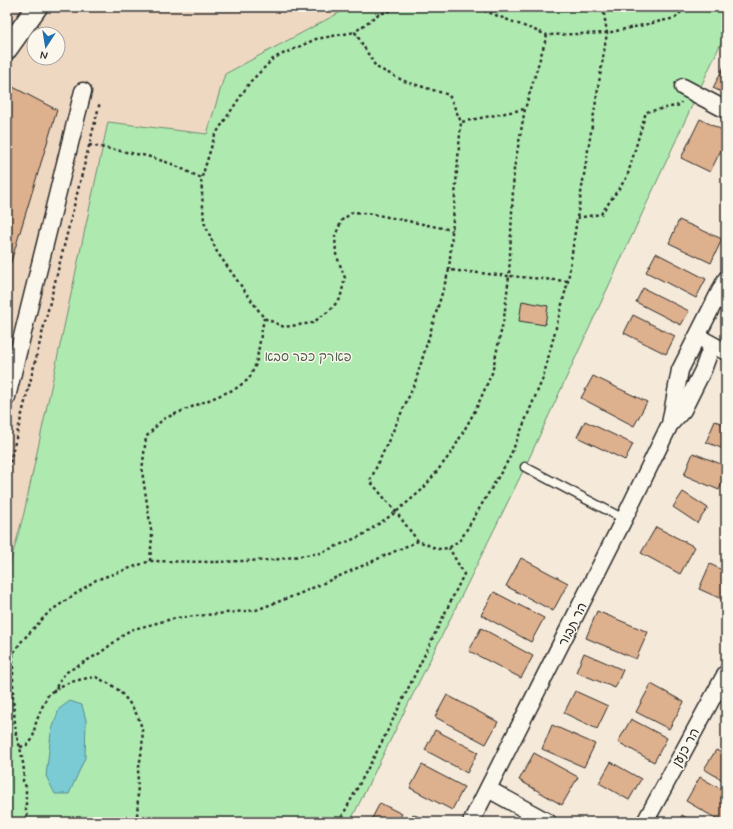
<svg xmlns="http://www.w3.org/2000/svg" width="733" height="829" font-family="Mynerve,'Playpen Sans Hebrew',sans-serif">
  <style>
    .built { fill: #eed8c2; fill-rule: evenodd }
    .green { fill: #aeeab0; stroke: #6c8a6e }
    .water { fill: #7acbd3; stroke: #5a8b90 }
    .building { fill: #ddb08e; stroke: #2b2b2b }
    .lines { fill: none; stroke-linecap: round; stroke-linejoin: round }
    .service-casing { stroke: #2b2b2b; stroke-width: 11 }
    .minor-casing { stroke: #2b2b2b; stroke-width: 19 }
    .tertiary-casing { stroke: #2b2b2b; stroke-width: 23 }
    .path { stroke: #2b2b2b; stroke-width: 2.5; stroke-dasharray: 3 3; stroke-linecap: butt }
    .service { stroke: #fbf7ec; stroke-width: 8 }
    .minor { stroke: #fbf7ec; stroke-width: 16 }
    .tertiary { stroke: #fbf7ec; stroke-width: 20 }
    .labels { text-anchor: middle; stroke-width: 3; stroke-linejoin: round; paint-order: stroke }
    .park-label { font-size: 13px; fill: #4c5b4c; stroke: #fbf7ec }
    .street-label { font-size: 13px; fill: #2b2b2b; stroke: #fbf7ec }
  </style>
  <rect width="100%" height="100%" fill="#f5e9d9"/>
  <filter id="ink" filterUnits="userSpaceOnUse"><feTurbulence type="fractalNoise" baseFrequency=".025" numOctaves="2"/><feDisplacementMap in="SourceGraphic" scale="8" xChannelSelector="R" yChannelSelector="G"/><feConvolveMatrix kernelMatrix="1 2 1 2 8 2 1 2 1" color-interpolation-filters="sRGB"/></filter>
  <g filter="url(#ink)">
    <path class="built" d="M 7,7 L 350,7 L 225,74 L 207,134 L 108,123 L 24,513 L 7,575 ZM 34,34 L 58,34 L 58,58 L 34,58 Z"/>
    <path class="green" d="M 350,7 L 726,7 L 726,32 L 525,467 L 350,822 L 7,822 L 7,575 L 24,513 L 108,122 L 207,134 L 225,74 Z"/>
    <path class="water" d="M 70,701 L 82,705 L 86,720 L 85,758 L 69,794 L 55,794 L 46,776 L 51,733 L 59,709 Z"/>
    <g class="building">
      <path d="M 726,62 L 726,94 L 713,88 Z"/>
      <path d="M 13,87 L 57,110 L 7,275 L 7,94 Z"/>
      <path d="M 700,119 L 726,132 L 726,140 L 710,172 L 681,158 Z"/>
      <path d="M 679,220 L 722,239 L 711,263 L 669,243 Z"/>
      <path d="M 656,253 L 706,279 L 696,298 L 646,272 Z"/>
      <path d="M 643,288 L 689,311 L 681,325 L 636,302 Z"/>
      <path d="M 522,301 L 548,306 L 545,325 L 519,321 Z"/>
      <path d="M 633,315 L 675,336 L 666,354 L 624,333 Z"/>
      <path d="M 593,376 L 647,402 L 634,426 L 581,398 Z"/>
      <path d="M 585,421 L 633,444 L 625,460 L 577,437 Z"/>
      <path d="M 715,421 L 726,425 L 726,450 L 706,442 Z"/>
      <path d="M 693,453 L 726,466 L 726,474 L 719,490 L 684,475 Z"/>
      <path d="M 683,492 L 708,508 L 697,523 L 673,507 Z"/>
      <path d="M 656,527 L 695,547 L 680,574 L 641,553 Z"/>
      <path d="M 521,558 L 568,583 L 553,611 L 506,586 Z"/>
      <path d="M 710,564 L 726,572 L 726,601 L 699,589 Z"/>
      <path d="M 494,592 L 544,618 L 531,642 L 481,615 Z"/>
      <path d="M 597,611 L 648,632 L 636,659 L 586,638 Z"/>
      <path d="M 481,628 L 533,656 L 521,678 L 469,651 Z"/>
      <path d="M 584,653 L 623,670 L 615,688 L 576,672 Z"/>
      <path d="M 651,684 L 684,702 L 669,729 L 636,712 Z"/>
      <path d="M 575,691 L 608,706 L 597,729 L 564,713 Z"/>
      <path d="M 447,695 L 498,722 L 486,744 L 435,717 Z"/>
      <path d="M 631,719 L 667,738 L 654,762 L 618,742 Z"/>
      <path d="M 552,725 L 595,744 L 584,767 L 542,749 Z"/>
      <path d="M 435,730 L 478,752 L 467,773 L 425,750 Z"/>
      <path d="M 716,750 L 726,755 L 726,782 L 704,769 Z"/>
      <path d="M 534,753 L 578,777 L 562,805 L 519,780 Z"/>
      <path d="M 611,762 L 641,779 L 629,800 L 599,783 Z"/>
      <path d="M 422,765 L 464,787 L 452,810 L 410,788 Z"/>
      <path d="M 700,777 L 726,792 L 726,822 L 722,822 L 686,801 Z"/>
      <path d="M 380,803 L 402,814 L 397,822 L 370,822 Z"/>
      <path d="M 413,814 L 428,822 L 409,822 Z"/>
      <path d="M 682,815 L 694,822 L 679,822 Z"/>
    </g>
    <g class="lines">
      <g class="service-casing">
        <path id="service" d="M 525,467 L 624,519"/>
      </g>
      <g class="minor-casing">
        <g id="minor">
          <path d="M 683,87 L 726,110"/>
          <path d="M 704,340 L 726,352"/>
          <path d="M 7,397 L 83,91"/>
          <path d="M 671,423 L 683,410 L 703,370 L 712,345"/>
          <path d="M 488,789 L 548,822"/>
          <path d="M 471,822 L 624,519 L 670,424 L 680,370 L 726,279"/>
          <path d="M 645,822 L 726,673"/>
        </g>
      </g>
      <g class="tertiary-casing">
        <path id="tertiary" d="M 7,49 L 37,7"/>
      </g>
      <g class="path">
        <path d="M 402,7 L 377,15 L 355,32 L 376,67 L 404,81 L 449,95 L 461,122 L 525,109"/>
        <path d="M 454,7 L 485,11 L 547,35"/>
        <path d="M 603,7 L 607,33 L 577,218 L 568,281 L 543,378 L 509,459 L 461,539 L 449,548 L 438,549 L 418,541 L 396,512 L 370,481 L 415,383 L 449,270 L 509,276 L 514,169 L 525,109 L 547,35 L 607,33 L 675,18 L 686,7"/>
        <path d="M 89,145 L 147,156 L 172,164 L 201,178 L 204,222 L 217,252 L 264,318 L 284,327 L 312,323 L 329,311 L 340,299 L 345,278 L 336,254 L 335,236 L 342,220 L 353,212 L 373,214 L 452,230"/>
        <path d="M 202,177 L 215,135 L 250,82 L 274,58 L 316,39 L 355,32"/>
        <path d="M 577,218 L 601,214 L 627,177 L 646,112 L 680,105 L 681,102"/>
        <path d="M 449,270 L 461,122"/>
        <path d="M 7,474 L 100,102"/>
        <path d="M 150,561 L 152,536 L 142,471 L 146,437 L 163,419 L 235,389 L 249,379 L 256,364 L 264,318"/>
        <path d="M 13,654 L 13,699 L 16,735 L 20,747 L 23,763 L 24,771 L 23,781 L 26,787 L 26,811 L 28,822"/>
        <path d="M 7,662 L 21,642 L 49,612 L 96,580 L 150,561 L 215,562 L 273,560 L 320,553 L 361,536 L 396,512 L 423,489 L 452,452 L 476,409 L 492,373 L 504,318 L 509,276 L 568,281"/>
        <path d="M 53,692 L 65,673 L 100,653 L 130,630 L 176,618 L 256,610 L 299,594 L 418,541"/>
        <path d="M 20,747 C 25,746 28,745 31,741 C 34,737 34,731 35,726 C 37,719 45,699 49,694 C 61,683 80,679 96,677 C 103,681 111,684 117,689 C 128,699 140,716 142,730 C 144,744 140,759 138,773 C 137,789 139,806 136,822"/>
        <path d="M 339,822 L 382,742 L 464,574 L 449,548"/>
      </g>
      <use href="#service" class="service"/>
      <use href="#minor" class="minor"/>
      <use href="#tertiary" class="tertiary"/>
    </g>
  </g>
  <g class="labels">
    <g class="park-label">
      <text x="308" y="361">פארק כפר סבא</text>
    </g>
    <g class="street-label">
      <text transform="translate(572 624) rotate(-63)" y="5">הר תבור</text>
      <text transform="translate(685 747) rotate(-61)" y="5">הר כנען</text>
    </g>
  </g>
  <rect width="733" height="829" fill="none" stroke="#fbf7ec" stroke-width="24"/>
  <rect x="12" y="12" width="709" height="805" fill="none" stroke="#2b2b2b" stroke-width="1.5" filter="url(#ink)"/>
  <g transform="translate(46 46) rotate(192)"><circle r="19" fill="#fbf7ec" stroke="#a8a59f"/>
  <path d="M0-3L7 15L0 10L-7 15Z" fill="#1f6fb2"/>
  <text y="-6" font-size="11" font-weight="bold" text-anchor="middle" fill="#2b2b2b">N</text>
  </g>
</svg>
